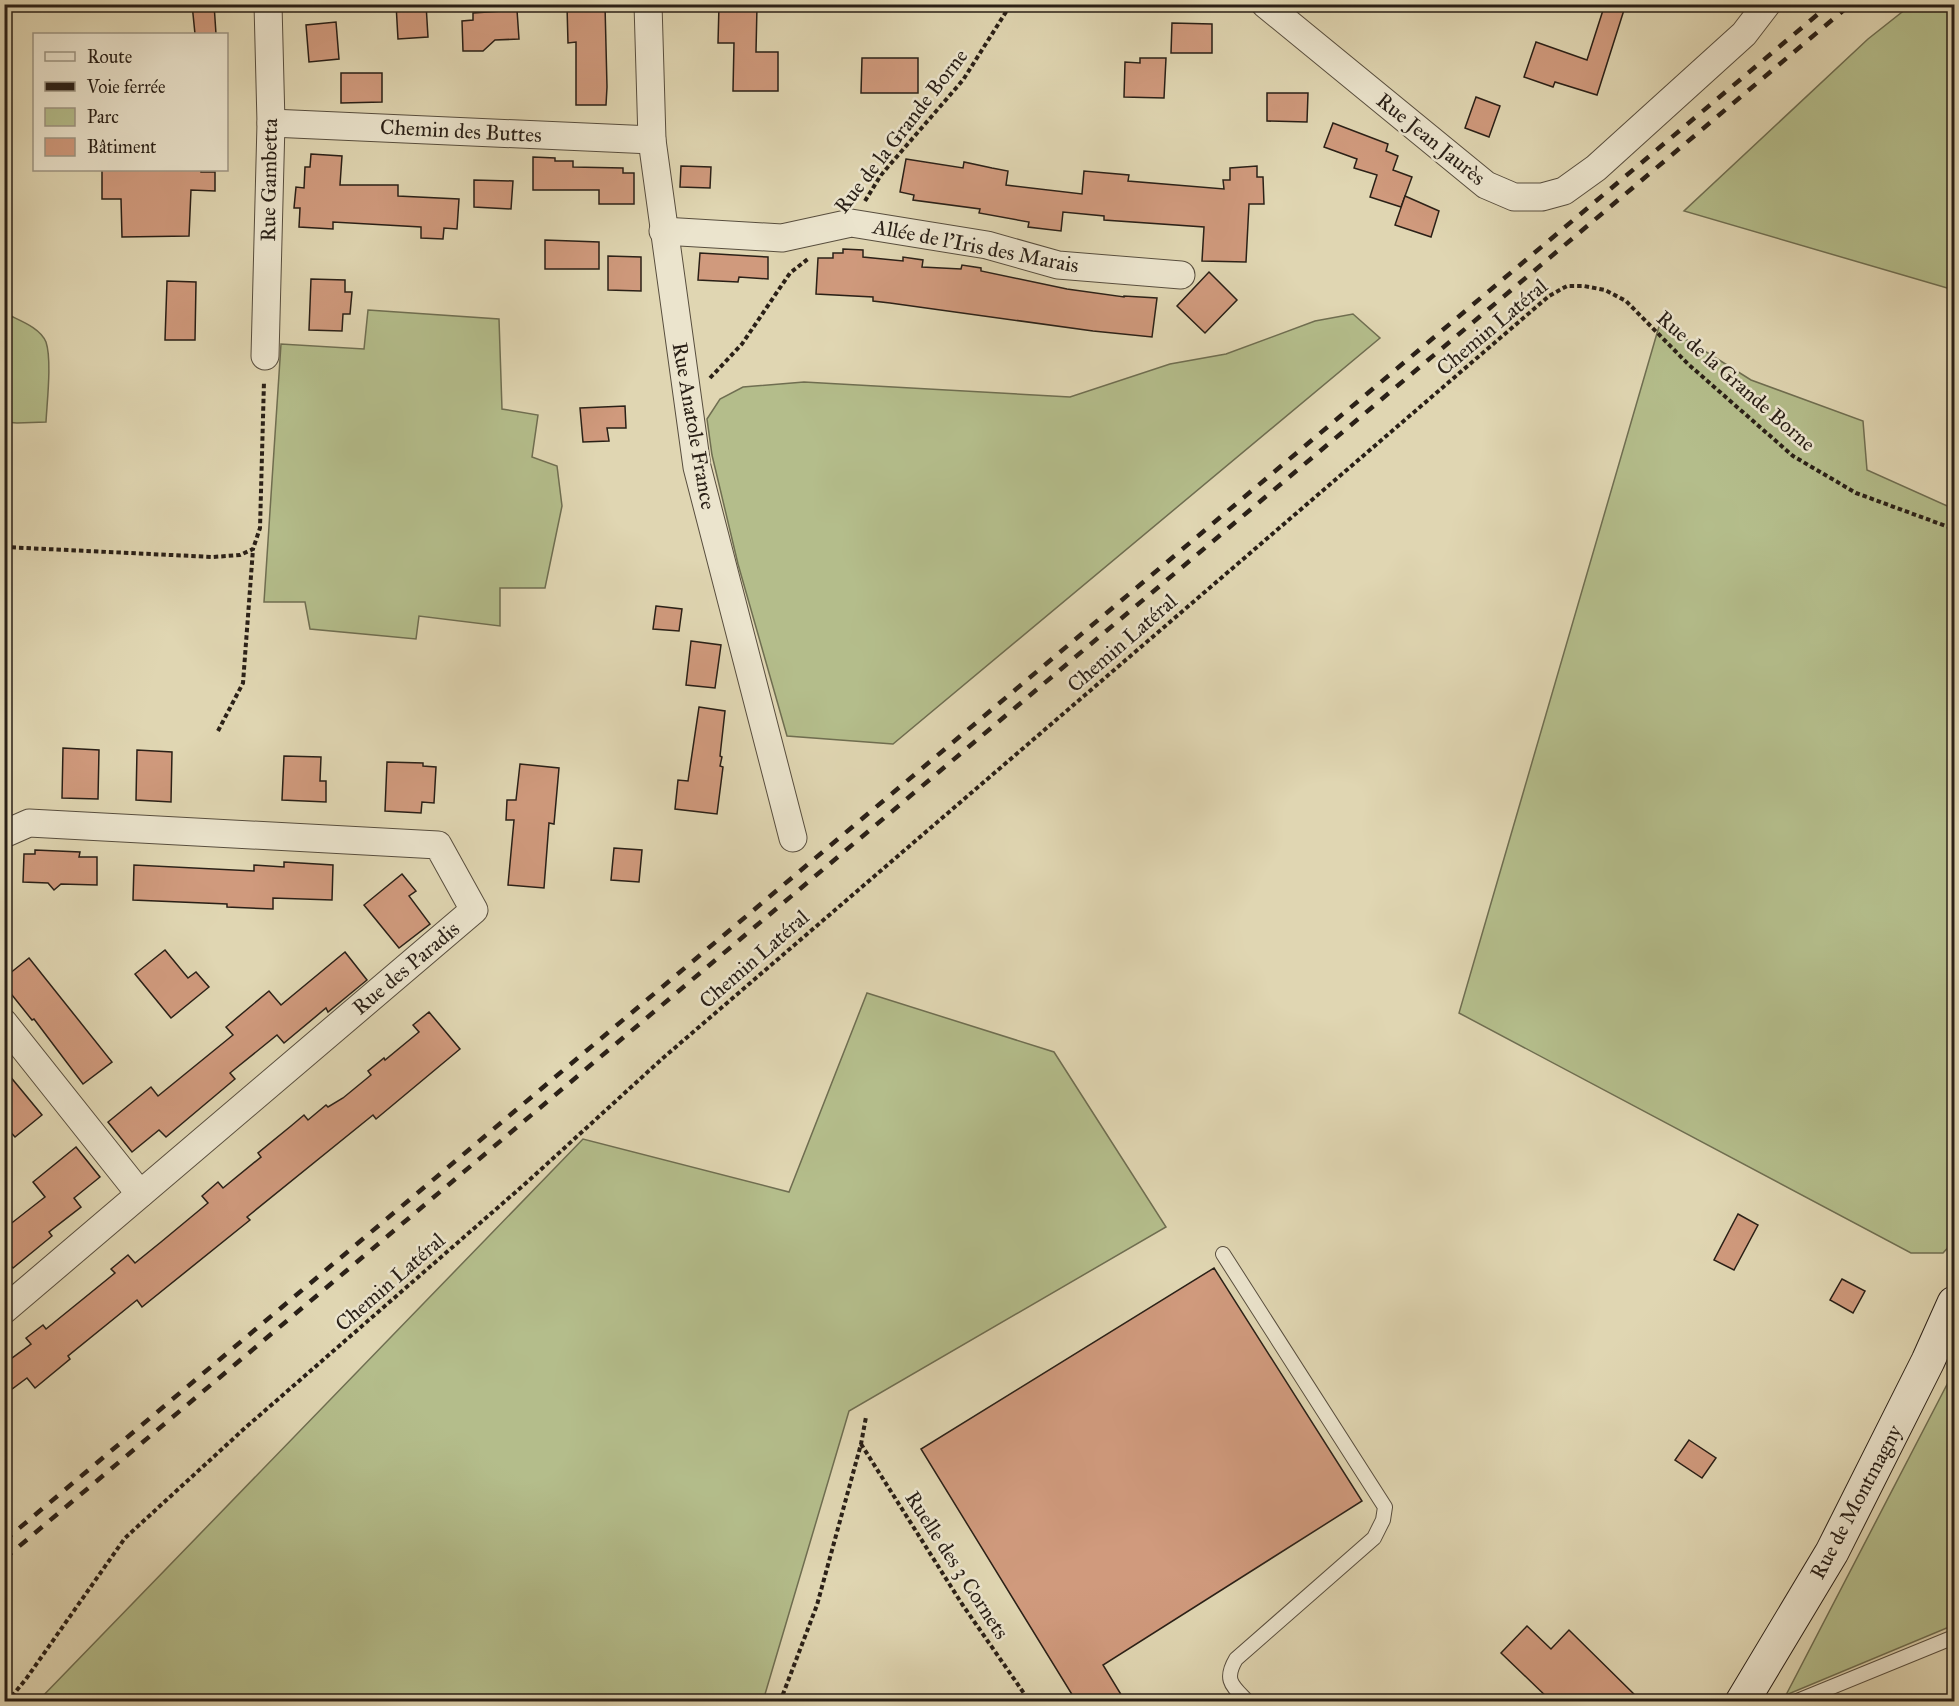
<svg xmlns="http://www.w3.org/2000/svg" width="1959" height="1706" font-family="'IM FELL Great Primer',serif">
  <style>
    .green { fill: #b4bd8b; stroke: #6f6e51; stroke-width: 1.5 }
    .building { fill: #d09a7d; stroke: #2a2017; stroke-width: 1.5 }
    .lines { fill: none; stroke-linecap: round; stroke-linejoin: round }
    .lane-casing { stroke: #584e3e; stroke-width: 16 }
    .street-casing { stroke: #584e3e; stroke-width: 29 }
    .secondary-casing { stroke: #2a2017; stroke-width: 35 }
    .path { stroke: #2a2017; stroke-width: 4; stroke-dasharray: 4.5 3; stroke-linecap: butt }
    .lane { stroke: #ebe4cd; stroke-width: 14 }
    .street { stroke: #ebe4cd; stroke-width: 27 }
    .secondary { stroke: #ebe4cd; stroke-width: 33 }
    .rail { stroke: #2a2017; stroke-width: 4.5; stroke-dasharray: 10 10; stroke-linecap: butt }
    .labels { text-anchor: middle; stroke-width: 5; stroke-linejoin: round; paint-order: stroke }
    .street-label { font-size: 21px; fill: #2a2017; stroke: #ebe4cd }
  </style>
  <rect width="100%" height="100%" fill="#e0d6b2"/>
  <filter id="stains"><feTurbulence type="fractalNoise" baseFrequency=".00333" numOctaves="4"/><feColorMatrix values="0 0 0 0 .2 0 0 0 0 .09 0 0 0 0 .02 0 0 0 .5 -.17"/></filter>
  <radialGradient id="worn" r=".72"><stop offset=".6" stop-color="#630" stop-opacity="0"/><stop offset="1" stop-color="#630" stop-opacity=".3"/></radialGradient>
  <g class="green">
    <path d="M 1911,5 L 1954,5 L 1954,290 L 1684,211 L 1868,39 Z"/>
    <path d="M 368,310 L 499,319 L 502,409 L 538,415 L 532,457 L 557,466 L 562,506 L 545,588 L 500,588 L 500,626 L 419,616 L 416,639 L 310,629 L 305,602 L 264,602 L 281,344 L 364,349 Z"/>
    <path d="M 5,313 C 18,320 40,327 46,342 C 52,360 47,402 46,422 L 17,423 L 5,422 Z"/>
    <path d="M 1353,314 L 1380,338 L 893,744 L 787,736 L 738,564 L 712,455 L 707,419 L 720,399 L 743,387 L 804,382 L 1070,397 L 1170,364 L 1226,354 L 1315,321 Z"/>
    <path d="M 1660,323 L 1751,380 L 1863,421 L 1867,470 L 1954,509 L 1954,1241 L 1943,1253 L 1911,1253 L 1459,1013 Z"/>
    <path d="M 867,993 L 1054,1052 L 1166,1227 L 849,1411 L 763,1701 L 38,1701 L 583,1139 L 789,1192 Z"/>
    <path d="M 1954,1371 L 1954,1625 L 1786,1695 Z"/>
  </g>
  <g class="building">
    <path d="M 192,4 L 214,4 L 216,34 L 195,34 Z"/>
    <path d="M 396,4 L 426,4 L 428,37 L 398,39 Z"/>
    <path d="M 1605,4 L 1624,10 L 1597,95 L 1555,82 L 1553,87 L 1524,77 L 1536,42 L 1587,60 Z"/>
    <path d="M 605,5 L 607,87 L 606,105 L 576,105 L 576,42 L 568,43 L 567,6 Z"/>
    <path d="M 719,5 L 757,6 L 756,52 L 778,52 L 778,91 L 733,91 L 734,43 L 718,43 Z"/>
    <path d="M 517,10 L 519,39 L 495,40 L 483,51 L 463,51 L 462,21 L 473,20 L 473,13 Z"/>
    <path d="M 336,22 L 339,59 L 309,62 L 306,25 Z"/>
    <path d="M 1172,23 L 1212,24 L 1212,53 L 1171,53 Z"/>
    <path d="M 862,58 L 918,58 L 918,93 L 861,93 Z"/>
    <path d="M 1140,58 L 1166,58 L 1164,98 L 1124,97 L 1125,62 L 1140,63 Z"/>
    <path d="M 341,73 L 382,73 L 382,102 L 341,103 Z"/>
    <path d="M 1267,93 L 1308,93 L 1307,122 L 1267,121 Z"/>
    <path d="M 1476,97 L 1500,106 L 1489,137 L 1465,128 Z"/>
    <path d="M 1333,123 L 1388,144 L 1386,151 L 1398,156 L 1393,170 L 1412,177 L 1401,207 L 1370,197 L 1377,175 L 1354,168 L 1357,159 L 1324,147 Z"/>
    <path d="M 311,154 L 342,156 L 340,185 L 398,185 L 398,196 L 459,199 L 457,229 L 444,228 L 443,239 L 421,238 L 421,227 L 333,222 L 333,229 L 299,227 L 300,208 L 294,208 L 296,187 L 304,188 L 305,167 L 310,167 Z"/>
    <path d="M 533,157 L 555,158 L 555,161 L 573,161 L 573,167 L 623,168 L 623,173 L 634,173 L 634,204 L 599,204 L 599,190 L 533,190 Z"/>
    <path d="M 906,159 L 963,168 L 964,162 L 992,168 L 1008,171 L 1006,185 L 1082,194 L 1084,171 L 1129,175 L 1128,181 L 1224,189 L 1223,180 L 1230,180 L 1230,168 L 1257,166 L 1257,177 L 1263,177 L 1264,204 L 1249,204 L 1246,262 L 1202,261 L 1204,227 L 1104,220 L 1104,216 L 1063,212 L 1061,231 L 1028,227 L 1029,222 L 979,213 L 980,209 L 913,200 L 914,195 L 900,192 Z"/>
    <path d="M 681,166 L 711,167 L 710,188 L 680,187 Z"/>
    <path d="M 102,170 L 201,170 L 201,172 L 215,172 L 215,191 L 191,190 L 189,236 L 122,237 L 121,199 L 102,199 Z"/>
    <path d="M 474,180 L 513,181 L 511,209 L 474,207 Z"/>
    <path d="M 1405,196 L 1439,211 L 1431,237 L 1395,225 Z"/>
    <path d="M 545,240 L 599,242 L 599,269 L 545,269 Z"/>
    <path d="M 843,249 L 863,250 L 863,257 L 903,261 L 903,257 L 923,260 L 922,267 L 961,269 L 962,265 L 981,268 L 981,271 L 1067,289 L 1124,297 L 1124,296 L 1157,298 L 1152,337 L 1093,331 L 890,303 L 873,301 L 873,297 L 816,294 L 818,258 L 833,258 L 833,253 L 843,253 Z"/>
    <path d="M 700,253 L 768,257 L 768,279 L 739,277 L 738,282 L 698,280 Z"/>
    <path d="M 608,256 L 641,257 L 641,291 L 608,290 Z"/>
    <path d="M 1209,272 L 1237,300 L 1205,333 L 1177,306 Z"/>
    <path d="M 311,279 L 345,280 L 345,292 L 352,292 L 350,314 L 343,314 L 342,331 L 309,330 Z"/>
    <path d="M 167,281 L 196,282 L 195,340 L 165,340 Z"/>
    <path d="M 625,406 L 626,428 L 607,428 L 609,441 L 583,442 L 580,408 Z"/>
    <path d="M 656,606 L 682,609 L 679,631 L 653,629 Z"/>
    <path d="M 691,641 L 721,645 L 715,688 L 686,685 Z"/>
    <path d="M 699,707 L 725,711 L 720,756 L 722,757 L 720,766 L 723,767 L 717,814 L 675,809 L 678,780 L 688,781 Z"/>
    <path d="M 63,748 L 99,750 L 98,799 L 62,798 Z"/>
    <path d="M 137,750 L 172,752 L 171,802 L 136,800 Z"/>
    <path d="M 284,756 L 321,757 L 320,781 L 326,781 L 326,802 L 282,800 Z"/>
    <path d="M 387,762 L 423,763 L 423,766 L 436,767 L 434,803 L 422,802 L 421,813 L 385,811 Z"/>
    <path d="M 520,764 L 559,768 L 554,824 L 549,823 L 544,888 L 508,885 L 514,820 L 506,820 L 507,800 L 516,800 Z"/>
    <path d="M 614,848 L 642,850 L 639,882 L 611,880 Z"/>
    <path d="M 35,850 L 80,852 L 79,857 L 97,857 L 97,885 L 61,884 L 54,890 L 48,883 L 23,882 L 24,854 L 35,854 Z"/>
    <path d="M 284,862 L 333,865 L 332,900 L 273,898 L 273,909 L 227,907 L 227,904 L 133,900 L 134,865 L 254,871 L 254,865 L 284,867 Z"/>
    <path d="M 402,874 L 416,891 L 409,896 L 430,924 L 399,948 L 364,905 Z"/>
    <path d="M 165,950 L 188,978 L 196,972 L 209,987 L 171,1018 L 135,974 Z"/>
    <path d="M 345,952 L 367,980 L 328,1012 L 326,1008 L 284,1043 L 277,1035 L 230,1073 L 235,1079 L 166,1137 L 159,1130 L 132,1152 L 108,1122 L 151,1087 L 158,1096 L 233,1035 L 226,1027 L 269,991 L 281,1005 Z"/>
    <path d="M 29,958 L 112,1062 L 83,1084 L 34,1019 L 32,1020 L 4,985 L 4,978 Z"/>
    <path d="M 429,1012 L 460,1049 L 376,1119 L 373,1115 L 247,1217 L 250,1220 L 142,1307 L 137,1300 L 68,1356 L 70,1359 L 35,1388 L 27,1378 L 4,1395 L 4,1364 L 31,1344 L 26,1338 L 43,1325 L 46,1329 L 115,1273 L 111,1269 L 128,1255 L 135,1263 L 161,1242 L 208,1203 L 202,1196 L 218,1182 L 223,1188 L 261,1157 L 258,1153 L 291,1126 L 304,1115 L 308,1120 L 326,1105 L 328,1107 L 343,1098 L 371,1075 L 368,1071 L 384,1058 L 385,1060 L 419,1032 L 413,1025 Z"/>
    <path d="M 4,1069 L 42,1115 L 15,1137 L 4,1125 Z"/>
    <path d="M 76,1147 L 100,1177 L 74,1198 L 81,1207 L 49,1232 L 52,1236 L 13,1268 L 4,1258 L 4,1229 L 45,1197 L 33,1182 Z"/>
    <path d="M 1738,1214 L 1758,1225 L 1734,1270 L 1714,1260 Z"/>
    <path d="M 1214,1268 L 1362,1501 L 1103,1665 L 1125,1701 L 1076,1701 L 921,1449 Z"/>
    <path d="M 1842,1279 L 1865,1291 L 1853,1313 L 1830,1300 Z"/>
    <path d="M 1689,1440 L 1716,1458 L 1702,1478 L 1675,1460 Z"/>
    <path d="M 1527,1626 L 1551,1649 L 1569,1630 L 1641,1701 L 1551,1701 L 1501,1653 Z"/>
  </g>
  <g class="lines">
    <g class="lane-casing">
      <g id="lane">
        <path d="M 1223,1254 L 1385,1507 L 1383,1520 L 1374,1538 L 1236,1659 C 1223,1681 1233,1686 1248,1702"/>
        <path d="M 1795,1702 L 1954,1637"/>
      </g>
    </g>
    <g class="street-casing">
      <g id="street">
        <path d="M 648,4 L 652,140 L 697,467 L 793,838"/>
        <path d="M 1265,4 L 1486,185 L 1514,197 L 1542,197 L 1564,191 L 1596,168 L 1744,34 L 1767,4"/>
        <path d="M 271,123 L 652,140"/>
        <path d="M 663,231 L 782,238 L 851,223 L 987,245 L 1058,265 L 1181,275"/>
        <path d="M 265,356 L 271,123 L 268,4"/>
        <path d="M 4,834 L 29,823 L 438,845 L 474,910 L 4,1310"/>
        <path d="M 4,1023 L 140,1194"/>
      </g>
    </g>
    <g class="secondary-casing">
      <path id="secondary" d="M 1742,1702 L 1832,1552 L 1928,1361 L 1954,1303"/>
    </g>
    <g class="path">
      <path d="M 865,201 L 881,175 L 963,80 L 1011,4"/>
      <path d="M 710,378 L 742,344 L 790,273 L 808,259"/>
      <path d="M 4,547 L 213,557 L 240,555 L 253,549 L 260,528 L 264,381"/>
      <path d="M 218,731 L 243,683 L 253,549"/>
      <path d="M 861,1444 L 962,1604 L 1030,1702"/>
      <path d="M 7,1702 L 26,1679 L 125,1538 L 245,1428 L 526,1183 L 663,1058 L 1549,296 L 1567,286 L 1584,286 L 1605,290 L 1626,301 L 1688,364 L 1793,456 L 1856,493 L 1954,529"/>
      <path d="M 780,1702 L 817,1605 L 861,1444 L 866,1417"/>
    </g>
    <use href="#lane" class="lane"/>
    <use href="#street" class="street"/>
    <use href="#secondary" class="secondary"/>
    <g class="rail">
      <path d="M 4,1541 L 1830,4"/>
      <path d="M 4,1559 L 1851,4"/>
    </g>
  </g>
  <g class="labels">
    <g class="street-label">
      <text transform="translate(461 131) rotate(3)" y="7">Chemin des Buttes</text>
      <text transform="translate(901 131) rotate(-52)" y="7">Rue de la Grande Borne</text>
      <text transform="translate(1431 139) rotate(39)" y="7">Rue Jean Jaurès</text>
      <text transform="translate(269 180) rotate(-89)" y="7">Rue Gambetta</text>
      <text transform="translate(976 246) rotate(11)" y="7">Allée de l'Iris des Marais</text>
      <text transform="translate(1492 327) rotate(-40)" y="7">Chemin Latéral</text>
      <text transform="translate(1736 381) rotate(41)" y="7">Rue de la Grande Borne</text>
      <text transform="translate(694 426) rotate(80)" y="7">Rue Anatole France</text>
      <text transform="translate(1122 643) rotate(-41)" y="7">Chemin Latéral</text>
      <text transform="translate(754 959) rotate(-41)" y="7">Chemin Latéral</text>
      <text transform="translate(406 968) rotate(-40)" y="7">Rue des Paradis</text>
      <text transform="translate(390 1282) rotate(-41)" y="7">Chemin Latéral</text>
      <text transform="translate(1856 1502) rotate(-62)" y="7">Rue de Montmagny</text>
      <text transform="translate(957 1565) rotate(57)" y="7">Ruelle des 3 Cornets</text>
    </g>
  </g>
  <rect width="1959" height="1706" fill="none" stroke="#e0d6b2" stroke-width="24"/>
  <rect x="6" y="6" width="1947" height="1694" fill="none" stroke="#2a2017" stroke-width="3"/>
  <rect x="12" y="12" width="1935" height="1682" fill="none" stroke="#2a2017" stroke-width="1.5"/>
  <rect x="33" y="33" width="195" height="138" fill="#ebe4cd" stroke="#9e9684" stroke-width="1.5"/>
  <rect x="45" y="52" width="30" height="9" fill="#ebe4cd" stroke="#9e9684" stroke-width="1.5"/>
  <text x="87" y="63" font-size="18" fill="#2a2017">Route</text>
  <rect x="45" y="82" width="30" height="9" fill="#2a2017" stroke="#9e9684" stroke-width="1.5"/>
  <text x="87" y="93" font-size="18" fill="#2a2017">Voie ferrée</text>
  <rect x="45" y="108" width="30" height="18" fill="#b4bd8b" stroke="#9e9684" stroke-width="1.5"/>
  <text x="87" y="123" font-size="18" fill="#2a2017">Parc</text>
  <rect x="45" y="138" width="30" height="18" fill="#d09a7d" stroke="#9e9684" stroke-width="1.5"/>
  <text x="87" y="153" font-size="18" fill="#2a2017">Bâtiment</text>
  <rect width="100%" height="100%" filter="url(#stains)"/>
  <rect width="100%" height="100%" fill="url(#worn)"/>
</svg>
